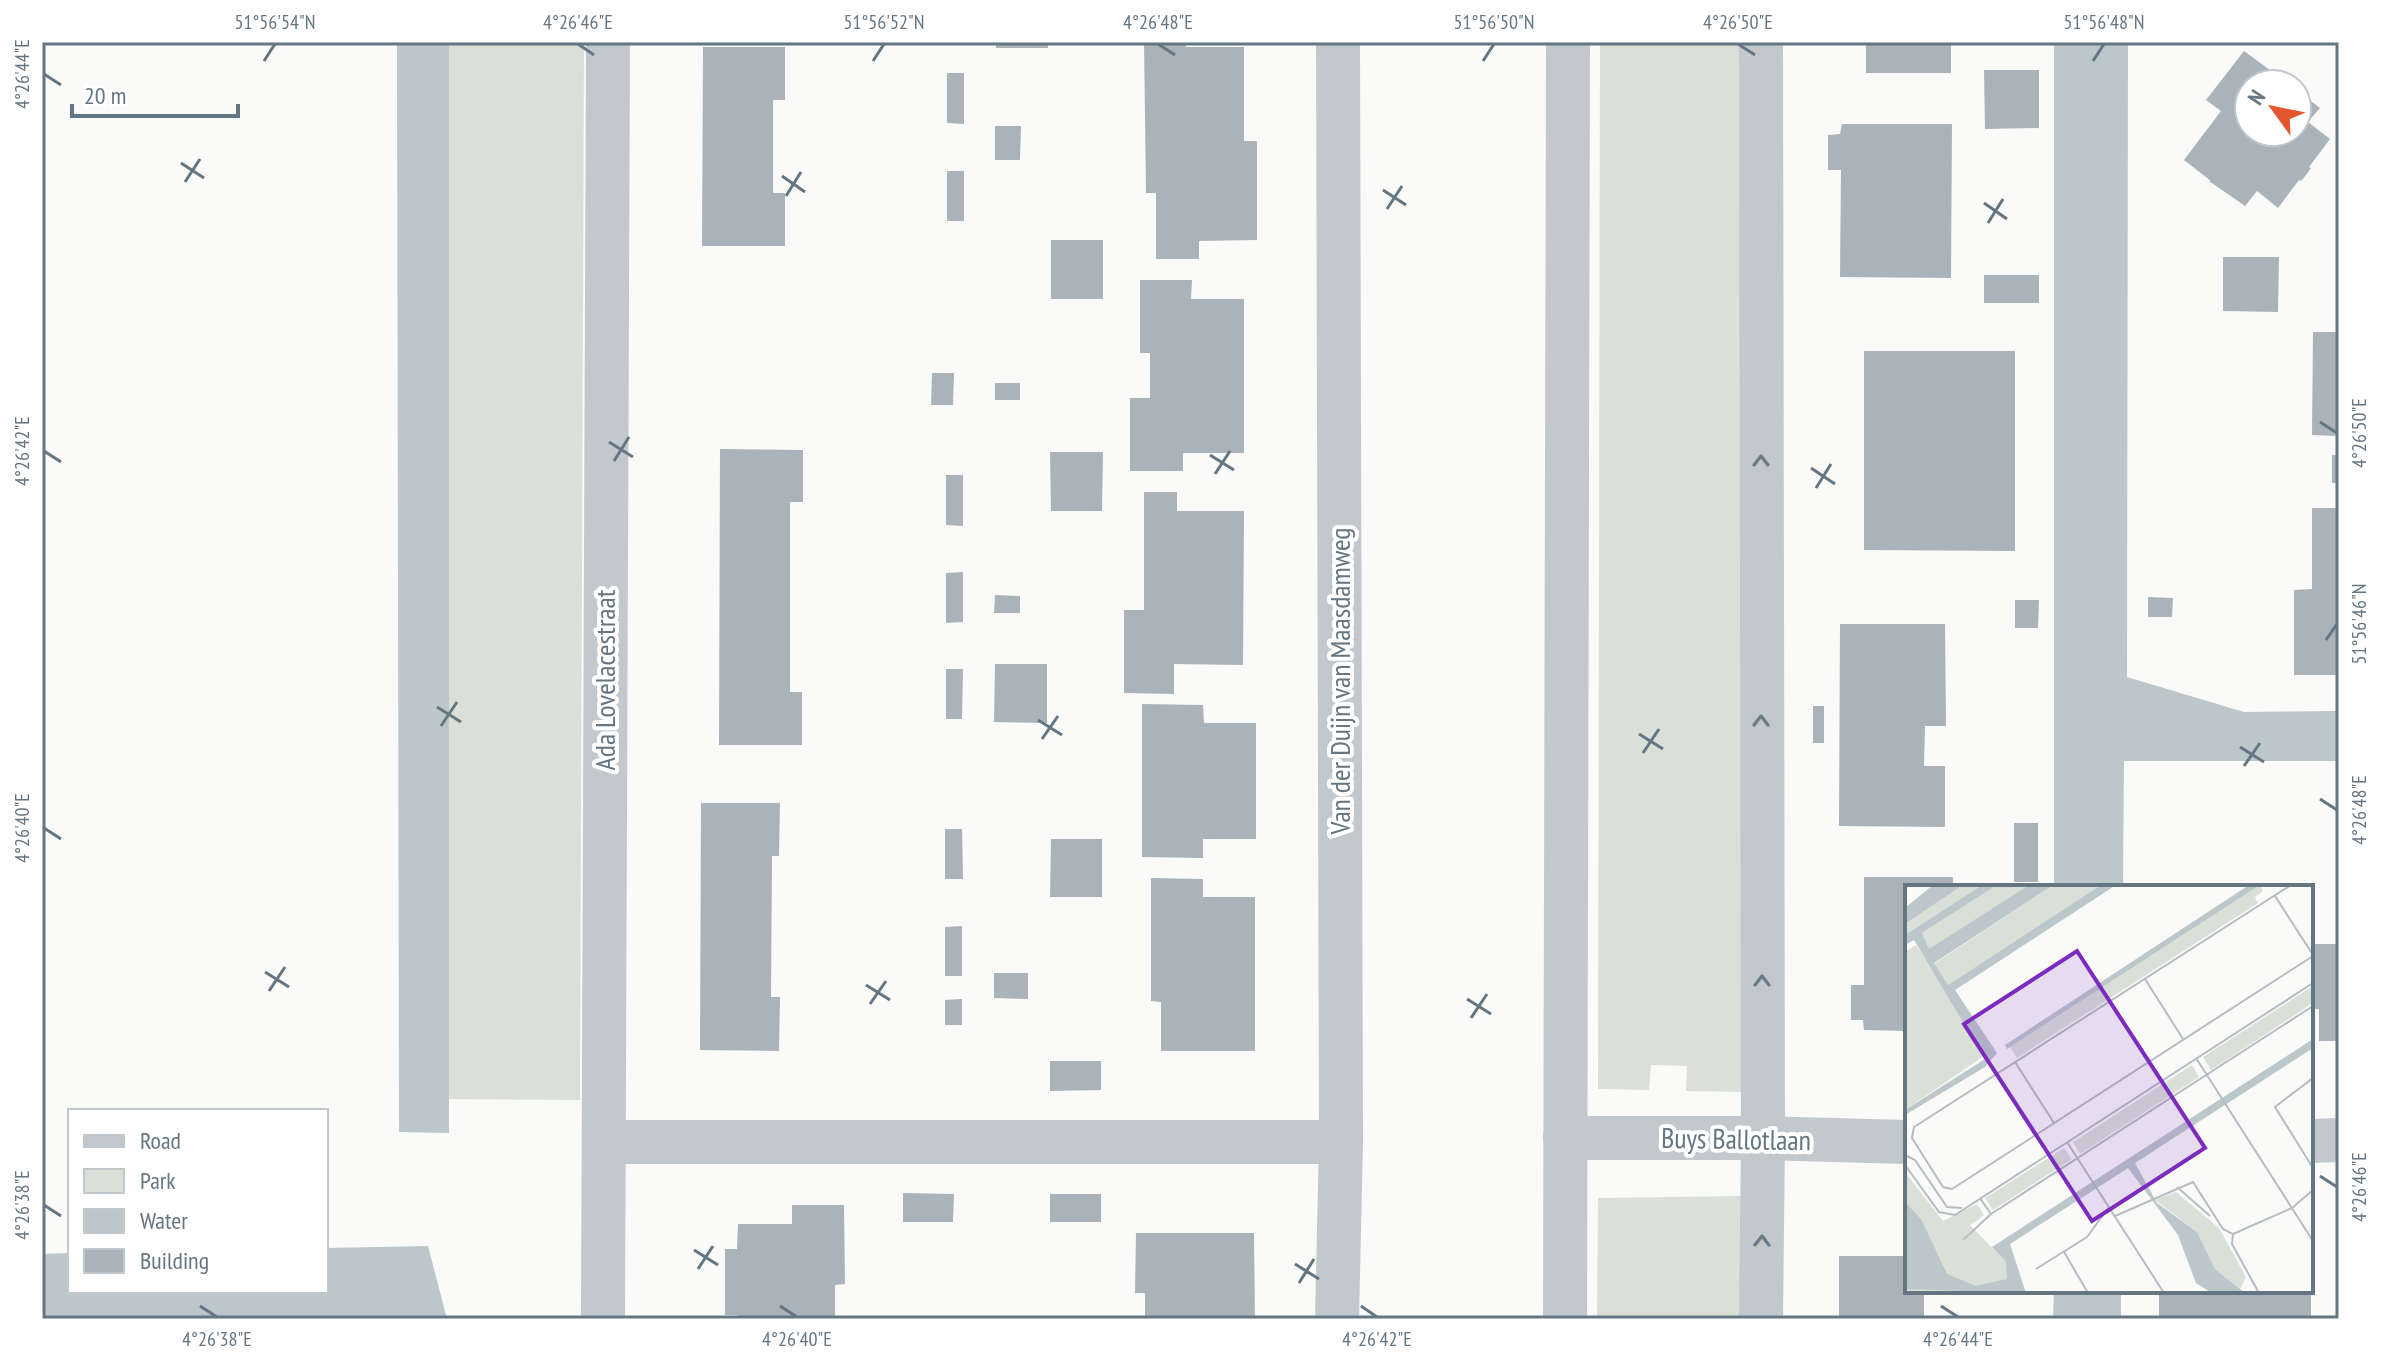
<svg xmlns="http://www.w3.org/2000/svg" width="2381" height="1361" font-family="'PT Sans Narrow',sans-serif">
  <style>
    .green { fill: #dadfd7 }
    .water { fill: #bbc7cb }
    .building { fill: #aab3b9 }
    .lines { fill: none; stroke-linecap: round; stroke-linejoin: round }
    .minor { stroke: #c3c8cc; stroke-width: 44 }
    .tertiary { stroke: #c3c8cc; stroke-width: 44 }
    .oneway { stroke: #6a7a87 }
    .ticks { fill: none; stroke: #657683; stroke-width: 3 }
    .labels { text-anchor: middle; stroke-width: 8; stroke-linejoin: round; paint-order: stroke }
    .street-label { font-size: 28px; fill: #657683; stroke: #fff }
    .inset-road { fill: none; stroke: #b5bdc2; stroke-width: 2 }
    .view { fill: #7b2cbf; fill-opacity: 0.15; stroke: #7b2cbf; stroke-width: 4 }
    .inset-edge { fill: none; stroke: #657683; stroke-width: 4 }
    .neatline { fill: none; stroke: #657683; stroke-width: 3 }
    .ticks-label { font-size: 20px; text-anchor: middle; fill: #657683 }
  </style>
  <rect width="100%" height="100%" fill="#fafaf8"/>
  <g class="green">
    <path d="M 449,42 L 584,42 L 580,1100 L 449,1099 Z"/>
    <path d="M 1600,42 L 1745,42 L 1744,1092 L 1686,1091 L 1687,1066 L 1651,1065 L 1649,1090 L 1598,1089 Z"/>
    <path d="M 1743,1196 L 1742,1319 L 1597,1319 L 1598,1198 Z"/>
  </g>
  <g class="water">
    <path d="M 397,42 L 449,42 L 449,1133 L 399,1132 Z"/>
    <path d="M 2054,42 L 2128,42 L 2127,677 L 2244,712 L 2339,711 L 2339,761 L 2124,761 L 2123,887 L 2054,887 Z"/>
    <path d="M 428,1246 L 447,1319 L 42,1319 L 42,1254 L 70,1253 L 70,1291 L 326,1291 L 326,1248 Z"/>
    <path d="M 2054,1291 L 2121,1291 L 2121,1319 L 2053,1319 Z"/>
  </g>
  <g class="building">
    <rect x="996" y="42" width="52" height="6"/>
    <path d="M 1144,42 L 1186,42 L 1186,47 L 1244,47 L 1244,141 L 1257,141 L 1257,240 L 1199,241 L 1199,259 L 1156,259 L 1156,193 L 1146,193 L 1146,191 Z"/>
    <rect x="1866" y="42" width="85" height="31"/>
    <path d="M 703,47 L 785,47 L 785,100 L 773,100 L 773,193 L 785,193 L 785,246 L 702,246 Z"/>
    <path d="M 2244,51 L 2289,84 L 2249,84 L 2249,132 L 2297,132 L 2297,90 L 2320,108 L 2308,122 L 2330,139 L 2309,167 L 2311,168 L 2306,175 L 2301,181 L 2299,180 L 2278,208 L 2257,191 L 2245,206 L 2209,181 L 2211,181 L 2184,160 L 2221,111 L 2206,100 Z"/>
    <path d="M 1984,70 L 2039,70 L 2039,128 L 1985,129 Z"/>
    <path d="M 947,73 L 964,73 L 964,124 L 947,123 Z"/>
    <path d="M 1842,124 L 1952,124 L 1951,278 L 1840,277 L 1841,170 L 1828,170 L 1828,135 L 1840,134 Z"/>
    <path d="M 995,126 L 1021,126 L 1020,160 L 995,160 Z"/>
    <rect x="947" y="171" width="17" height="50"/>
    <rect x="1051" y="240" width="52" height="59"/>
    <path d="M 2223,257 L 2279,257 L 2278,312 L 2223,311 Z"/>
    <rect x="1984" y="275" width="55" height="28"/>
    <path d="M 1140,280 L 1192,280 L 1191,299 L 1244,299 L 1244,453 L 1183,453 L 1183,471 L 1130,471 L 1130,398 L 1150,398 L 1150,353 L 1140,353 Z"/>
    <path d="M 2313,332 L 2339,332 L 2339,436 L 2312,435 Z"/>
    <path d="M 1864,351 L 2015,351 L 2015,551 L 1864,550 Z"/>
    <path d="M 932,373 L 954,373 L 953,405 L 931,405 Z"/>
    <rect x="995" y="383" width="25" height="17"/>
    <path d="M 720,449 L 803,450 L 803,502 L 790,502 L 790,692 L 802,692 L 802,745 L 719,745 Z"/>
    <path d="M 1050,452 L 1103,452 L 1102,511 L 1051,511 Z"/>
    <rect x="2332" y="455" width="7" height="28"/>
    <path d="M 946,475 L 963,475 L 963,526 L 946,525 Z"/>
    <path d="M 1144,492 L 1177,492 L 1177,511 L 1244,511 L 1243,665 L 1174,664 L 1174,694 L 1124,693 L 1124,610 L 1144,610 Z"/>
    <path d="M 2312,508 L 2339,508 L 2339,675 L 2294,675 L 2294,590 L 2312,589 Z"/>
    <path d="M 963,572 L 963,622 L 946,623 L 946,573 Z"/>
    <path d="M 995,595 L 1020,596 L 1020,613 L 994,613 Z"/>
    <path d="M 2148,597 L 2173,598 L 2172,617 L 2148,617 Z"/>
    <path d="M 2015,600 L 2039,600 L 2038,628 L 2015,628 Z"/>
    <path d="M 1840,624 L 1945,624 L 1946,726 L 1925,726 L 1924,766 L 1945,766 L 1945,827 L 1839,826 Z"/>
    <path d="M 995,664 L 1047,664 L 1047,723 L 994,722 Z"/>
    <path d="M 946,669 L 963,669 L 962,719 L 946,719 Z"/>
    <path d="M 1142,704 L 1203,705 L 1204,723 L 1256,723 L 1256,839 L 1203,839 L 1203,858 L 1142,857 Z"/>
    <rect x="1813" y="706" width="11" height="37"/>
    <path d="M 701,803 L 780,803 L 779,856 L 772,856 L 771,997 L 780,997 L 779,1051 L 700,1050 Z"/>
    <rect x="2014" y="823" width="24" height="59"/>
    <path d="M 945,829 L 962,829 L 963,879 L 945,879 Z"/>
    <path d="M 1051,839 L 1102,839 L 1102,897 L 1050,897 Z"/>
    <path d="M 1864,877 L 1953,877 L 1953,887 L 1907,887 L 1907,1031 L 1864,1030 L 1863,1020 L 1851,1020 L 1851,985 L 1864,985 Z"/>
    <path d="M 1151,878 L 1203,879 L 1203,897 L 1255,897 L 1255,1051 L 1161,1051 L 1161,1002 L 1151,1001 Z"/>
    <path d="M 962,926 L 962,976 L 945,976 L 945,927 Z"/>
    <path d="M 2311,944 L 2339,944 L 2339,1041 L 2319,1041 L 2319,1009 L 2311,1009 Z"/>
    <path d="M 994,973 L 1028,973 L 1028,999 L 994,998 Z"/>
    <path d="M 962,999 L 962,1025 L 945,1025 L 945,1000 Z"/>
    <path d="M 1050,1061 L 1101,1061 L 1101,1090 L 1050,1091 Z"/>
    <path d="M 903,1193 L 954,1194 L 953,1222 L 903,1222 Z"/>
    <rect x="1050" y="1194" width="51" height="28"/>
    <path d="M 792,1205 L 844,1205 L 845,1284 L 835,1285 L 835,1319 L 738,1319 L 738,1315 L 725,1315 L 725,1249 L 737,1249 L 738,1224 L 792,1224 Z"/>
    <path d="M 1136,1233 L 1254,1233 L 1255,1319 L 1145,1319 L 1145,1293 L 1135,1293 Z"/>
    <path d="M 1839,1256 L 1907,1256 L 1907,1291 L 1924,1291 L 1924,1316 L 1945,1316 L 1945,1319 L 1839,1319 Z"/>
    <rect x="2159" y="1291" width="152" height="28"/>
  </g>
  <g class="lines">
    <g class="minor">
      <path d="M 1565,1138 L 1763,1138 L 1907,1142"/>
      <path d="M 2311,1141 L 2339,1140"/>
      <path d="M 605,1142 L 1341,1142"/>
      <path d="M 603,1319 L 608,42"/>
      <path d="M 1337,1319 L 1341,1142 L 1338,42"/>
      <path d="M 1761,1319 L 1763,1138 L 1761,42"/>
    </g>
    <path class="tertiary" d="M 1565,1319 L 1568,42"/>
  </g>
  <defs><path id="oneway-chevron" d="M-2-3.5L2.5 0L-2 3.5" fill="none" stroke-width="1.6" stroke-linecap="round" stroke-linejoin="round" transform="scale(2)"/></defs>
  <g class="oneway">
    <use href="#oneway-chevron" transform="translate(1761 461) rotate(-90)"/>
    <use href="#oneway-chevron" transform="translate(1761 721) rotate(-90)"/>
    <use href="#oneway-chevron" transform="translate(1762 981) rotate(-90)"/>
    <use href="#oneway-chevron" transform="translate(1762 1241) rotate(-89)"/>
  </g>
  <path class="ticks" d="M 578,44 L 594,55M 1158,44 L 1175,55M 1738,44 L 1755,55M 264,61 L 275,44M 873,61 L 884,44M 1483,61 L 1494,44M 2093,61 L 2104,44M 44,74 L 61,85M 181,163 L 204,178M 782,176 L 805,192M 185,182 L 200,159M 1383,190 L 1406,205M 786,196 L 801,172M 1984,203 L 2007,219M 1387,209 L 1402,186M 1988,223 L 2003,199M 2320,422 L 2337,433M 609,442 L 633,457M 44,451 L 61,462M 1210,455 L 1234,470M 614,461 L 629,437M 1811,468 L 1835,484M 1215,474 L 1230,451M 1816,488 L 1831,464M 2326,640 L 2337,624M 437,707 L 461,722M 1038,720 L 1062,735M 441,726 L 457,702M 1639,734 L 1663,749M 1042,739 L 1058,716M 2240,747 L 2264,762M 1643,753 L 1659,729M 2244,766 L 2260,743M 2320,799 L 2337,810M 44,828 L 61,839M 265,972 L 289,987M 866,985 L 890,1000M 269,991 L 285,967M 1467,999 L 1491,1014M 870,1004 L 886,981M 1471,1018 L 1487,994M 2320,1176 L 2337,1187M 44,1205 L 61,1216M 694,1250 L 718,1265M 1295,1264 L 1319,1279M 698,1269 L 713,1246M 1299,1283 L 1314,1259M 200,1306 L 217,1317M 780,1306 L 797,1317M 1361,1306 L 1377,1317M 1941,1306 L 1958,1317"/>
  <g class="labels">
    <g class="street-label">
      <text transform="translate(605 680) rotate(-90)" y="10">Ada Lovelacestraat</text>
      <text transform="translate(1340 681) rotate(-90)" y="10">Van der Duijn van Maasdamweg</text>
      <text transform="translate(1736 1139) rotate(1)" y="10">Buys Ballotlaan</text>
    </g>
  </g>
  <g transform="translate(1905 885)">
    <rect width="408" height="408" fill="#fafaf8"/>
    <path d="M 58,0 L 77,0 L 0,50 L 0,39 ZM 92,0 L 124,0 L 24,65 L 17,48 ZM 148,0 L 196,0 L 43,100 L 29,79 ZM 355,0 L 358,6 L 350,12 L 353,18 L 112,173 L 105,162 ZM 11,60 L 82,169 L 0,225 L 0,67 ZM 408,101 L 408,118 L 306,185 L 298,172 ZM 287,180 L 294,192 L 175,269 L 168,257 ZM 159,263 L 167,274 L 88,325 L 80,313 ZM 0,287 L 38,336 L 72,319 L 79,330 L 65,340 L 101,377 L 113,408 L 0,408 ZM 271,307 L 314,343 L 341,392 L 335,404 L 310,384 L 292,347 L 250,315 Z" fill="#dadfd7"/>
    <path d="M 28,0 L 58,0 L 0,39 L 0,23 ZM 77,0 L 92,0 L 17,48 L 24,64 L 124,0 L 148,0 L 29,78 L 43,100 L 196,0 L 211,0 L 50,105 L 92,168 L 80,182 L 0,230 L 0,225 L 80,174 L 9,55 L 0,60 L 0,50 ZM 344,0 L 355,0 L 102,164 L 100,160 ZM 408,154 L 408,163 L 230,278 L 252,318 L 292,347 L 310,384 L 340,408 L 305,407 L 291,398 L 273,350 L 223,283 L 105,359 L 121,408 L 0,404 L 0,317 L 16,334 L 42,389 L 71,401 L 102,394 L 101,377 L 87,362 Z" fill="#bbc7cb"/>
    <path class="inset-road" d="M 386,0 L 9,242 L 7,253 L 38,302 L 47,304 L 408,71M 370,11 L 408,70M 240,94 L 278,154M 291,173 L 408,356M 110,177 L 149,238M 408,193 L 370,222 L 408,283M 162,257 L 259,408M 0,270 L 10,275 L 42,322 L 57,323M 0,280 L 34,327 L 50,330 L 408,98M 272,302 L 305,331M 86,329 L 408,121M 210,331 L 288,297 L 318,344 L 328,349 L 327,359 L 354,408M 328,349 L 387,323 L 408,305M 58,355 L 86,329 L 75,313M 159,367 L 183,408M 131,384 L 182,352 L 204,322"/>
    <path class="view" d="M 172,66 L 300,263 L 187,336 L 59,139 Z"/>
    <rect width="408" height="408" class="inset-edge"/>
  </g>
  <rect width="2381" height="1361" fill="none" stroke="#ffffff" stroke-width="88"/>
  <rect x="68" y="1109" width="260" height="184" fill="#ffffff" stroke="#c1c8cd" stroke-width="2"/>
  <rect x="84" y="1135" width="40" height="12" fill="#c3c8cc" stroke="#c1c8cd" stroke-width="2"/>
  <text x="140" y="1149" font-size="24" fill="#657683">Road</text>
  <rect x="84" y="1169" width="40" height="24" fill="#dadfd7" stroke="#c1c8cd" stroke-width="2"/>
  <text x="140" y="1189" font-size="24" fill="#657683">Park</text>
  <rect x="84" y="1209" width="40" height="24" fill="#bbc7cb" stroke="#c1c8cd" stroke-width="2"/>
  <text x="140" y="1229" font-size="24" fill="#657683">Water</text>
  <rect x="84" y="1249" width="40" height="24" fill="#aab3b9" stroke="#c1c8cd" stroke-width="2"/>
  <text x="140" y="1269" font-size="24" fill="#657683">Building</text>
  <g transform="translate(2273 108) rotate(303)"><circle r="38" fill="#ffffff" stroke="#c1c8cd" stroke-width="2"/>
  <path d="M0-6L14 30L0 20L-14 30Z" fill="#e4572e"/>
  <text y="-12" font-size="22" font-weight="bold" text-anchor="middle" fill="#657683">N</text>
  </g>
  <path d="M72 104v12h166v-12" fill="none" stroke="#657683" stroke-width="4"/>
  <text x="84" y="104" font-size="24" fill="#657683" stroke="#ffffff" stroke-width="6" paint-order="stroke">20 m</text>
  <rect x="44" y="44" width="2293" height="1273" class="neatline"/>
  <g class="ticks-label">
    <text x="275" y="29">51°56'54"N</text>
    <text x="578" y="29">4°26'46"E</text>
    <text x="884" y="29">51°56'52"N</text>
    <text x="1158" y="29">4°26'48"E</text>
    <text x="1494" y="29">51°56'50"N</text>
    <text x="1738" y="29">4°26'50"E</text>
    <text x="2104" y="29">51°56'48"N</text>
    <text transform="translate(22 74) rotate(-90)" y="7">4°26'44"E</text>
    <text transform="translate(2359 433) rotate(-90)" y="7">4°26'50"E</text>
    <text transform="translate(22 451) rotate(-90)" y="7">4°26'42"E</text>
    <text transform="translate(2359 624) rotate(-90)" y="7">51°56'46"N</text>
    <text transform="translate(2359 810) rotate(-90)" y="7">4°26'48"E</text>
    <text transform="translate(22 828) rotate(-90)" y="7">4°26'40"E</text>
    <text transform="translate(2359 1187) rotate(-90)" y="7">4°26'46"E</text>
    <text transform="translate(22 1205) rotate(-90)" y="7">4°26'38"E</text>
    <text x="217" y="1346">4°26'38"E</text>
    <text x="797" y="1346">4°26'40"E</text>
    <text x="1377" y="1346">4°26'42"E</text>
    <text x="1958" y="1346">4°26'44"E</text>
  </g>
</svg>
